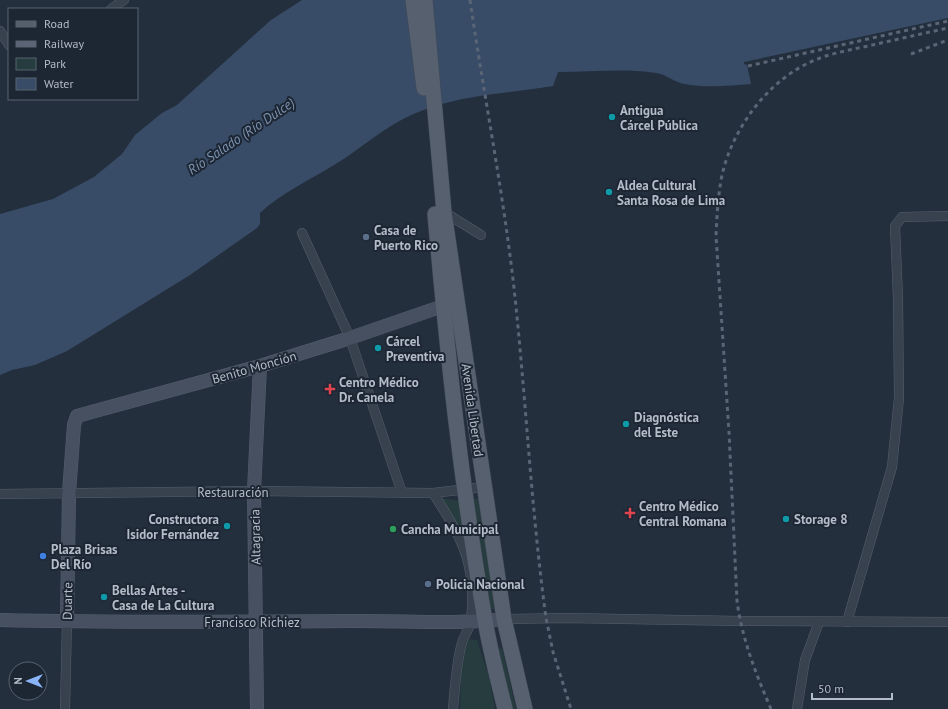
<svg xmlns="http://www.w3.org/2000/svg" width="948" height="709" font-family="'PT Sans',sans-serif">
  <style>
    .green { fill: #263c3f }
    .water { fill: #394c67 }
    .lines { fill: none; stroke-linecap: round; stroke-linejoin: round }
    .street-casing { stroke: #565f6c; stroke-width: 10 }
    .secondary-casing { stroke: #565f6c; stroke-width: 14 }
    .primary-casing { stroke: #414a57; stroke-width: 16 }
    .street { stroke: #38414e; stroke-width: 9 }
    .secondary { stroke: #465061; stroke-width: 13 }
    .primary { stroke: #56606e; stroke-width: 15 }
    .rail { stroke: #5a6575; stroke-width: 3; stroke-dasharray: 4 4; stroke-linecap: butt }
    .culture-dot { fill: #0f9aa8; stroke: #1d2633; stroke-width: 1.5 }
    .service-dot { fill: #5c6f8a; stroke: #1d2633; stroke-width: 1.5 }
    .health-dot { fill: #e0444e; stroke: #1d2633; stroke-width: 1.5 }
    .leisure-dot { fill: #2e9e5b; stroke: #1d2633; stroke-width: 1.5 }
    .shop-dot { fill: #3f7fe0; stroke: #1d2633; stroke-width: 1.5 }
    .labels { text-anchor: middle; stroke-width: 4; stroke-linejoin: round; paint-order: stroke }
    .poi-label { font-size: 13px; font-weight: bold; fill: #b4bcc9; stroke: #1d2633; text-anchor: start }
    .street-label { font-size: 13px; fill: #b4bcc9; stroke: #1d2633 }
    .water-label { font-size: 14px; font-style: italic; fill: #7c92b1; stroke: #1d2633 }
  </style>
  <rect width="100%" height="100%" fill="#242f3e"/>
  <g class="green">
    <path d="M 439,498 L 461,501 L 464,536 Z"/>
    <path d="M 483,498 L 494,609 L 481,611 L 468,500 Z"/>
    <path d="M 466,639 L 477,640 L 489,677 L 495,709 L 460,709 L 461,656 Z"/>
    <path d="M 502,648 L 516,709 L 503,709 L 490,652 Z"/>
  </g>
  <path class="water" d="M 302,0 L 948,0 L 948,18 L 744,62 L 744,64 L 747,65 L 751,84 C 729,86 705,88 684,84 C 674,82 666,74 656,73 C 624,68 590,72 558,72 L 553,86 C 506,94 460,94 416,113 C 386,125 362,148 334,165 C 310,180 281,193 260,213 L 260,224 L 257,228 L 190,275 L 67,351 L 35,365 L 12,370 L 0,375 L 0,214 L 53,199 L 94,177 L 122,154 L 135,135 L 162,113 L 177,105 L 271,20 Z"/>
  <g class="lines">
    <g class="street-casing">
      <g id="street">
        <path d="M 111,9 L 124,0"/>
        <path d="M 0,31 L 9,45"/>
        <path d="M 444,212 L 481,235"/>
        <path d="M 302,233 L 350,338 L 402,493"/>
        <path d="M 433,493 C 462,538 477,564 471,620 C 470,628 464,635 462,643 C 456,664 455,687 453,709"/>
        <path d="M 0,494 L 254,491 L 433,493 L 484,487"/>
        <path d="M 504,619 L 566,618 L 740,621 L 948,622"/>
        <path d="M 847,622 L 892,467 L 899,398 L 898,298 L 895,226 L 902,217 L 948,216"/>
        <path d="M 65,709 L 67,621"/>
        <path d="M 797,709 L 805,660 L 819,622"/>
      </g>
    </g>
    <g class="secondary-casing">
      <g id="secondary">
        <path d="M 0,620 C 116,623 232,622 347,621 C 400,620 452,625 504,619"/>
        <path d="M 67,621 L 69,493 L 74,425 L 77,416 L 260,366 L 350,338 L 443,306"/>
        <path d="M 257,709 L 254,491 L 260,366"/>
      </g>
    </g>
    <g class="primary-casing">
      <g id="primary">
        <path d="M 413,0 L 424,88"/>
        <path d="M 425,0 L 444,212 L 504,619 L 525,709"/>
        <path d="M 435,214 C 447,350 461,486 485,620 C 490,650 498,680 505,709"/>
      </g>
    </g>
    <use href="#street" class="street"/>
    <use href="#secondary" class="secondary"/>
    <use href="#primary" class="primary"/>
    <g class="rail">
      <path d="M 470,0 C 484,96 503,191 514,288 C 526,398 531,508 546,618 L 553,652 L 571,709"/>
      <path d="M 911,54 L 948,40"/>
      <path d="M 748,66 L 948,21"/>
      <path d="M 771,709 C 756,674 742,639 737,601 L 729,432 L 716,236 C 717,215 718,195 722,175 C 733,127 769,79 815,60 C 832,53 850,50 868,46 C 894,40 921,34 948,28"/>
    </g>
  </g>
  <g class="culture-dot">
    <circle cx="612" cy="117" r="4"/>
    <circle cx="609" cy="192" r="4"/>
    <circle cx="378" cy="348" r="4"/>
    <circle cx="626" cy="424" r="4"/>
    <circle cx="786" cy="519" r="4"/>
    <circle cx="227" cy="526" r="4"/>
    <circle cx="104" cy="597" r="4"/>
  </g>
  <g class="service-dot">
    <circle cx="366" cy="237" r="4"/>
    <circle cx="428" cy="584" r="4"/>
  </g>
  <g class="health-dot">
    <path d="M328 383h4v4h4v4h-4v4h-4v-4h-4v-4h4z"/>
    <path d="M628 507h4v4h4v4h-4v4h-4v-4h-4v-4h4z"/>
  </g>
  <circle class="leisure-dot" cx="393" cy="529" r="4"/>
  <circle class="shop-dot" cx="43" cy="556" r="4"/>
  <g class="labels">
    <g class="poi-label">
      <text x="620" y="115">Antigua<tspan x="620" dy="15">Cárcel Pública</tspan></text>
      <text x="617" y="190">Aldea Cultural<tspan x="617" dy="15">Santa Rosa de Lima</tspan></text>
      <text x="374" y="235">Casa de<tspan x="374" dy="15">Puerto Rico</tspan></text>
      <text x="386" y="346">Cárcel<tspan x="386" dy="15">Preventiva</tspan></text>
      <text x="339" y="387">Centro Médico<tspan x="339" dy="15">Dr. Canela</tspan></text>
      <text x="634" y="422">Diagnóstica<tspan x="634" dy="15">del Este</tspan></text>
      <text x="639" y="511">Centro Médico<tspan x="639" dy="15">Central Romana</tspan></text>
      <text x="219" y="524" text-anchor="end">Constructora<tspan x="219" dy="15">Isidor Fernández</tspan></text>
      <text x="794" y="524">Storage 8</text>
      <text x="401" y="534">Cancha Municipal</text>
      <text x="51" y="554">Plaza Brisas<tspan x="51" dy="15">Del Río</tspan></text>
      <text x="436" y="589">Policia Nacional</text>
      <text x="112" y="595">Bellas Artes -<tspan x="112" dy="15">Casa de La Cultura</tspan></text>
    </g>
    <g class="street-label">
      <text transform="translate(254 367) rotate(-16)" y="5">Benito Monción</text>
      <text transform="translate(473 410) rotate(82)" y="5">Avenida Libertad</text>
      <text x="233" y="497">Restauración</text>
      <text transform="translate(255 537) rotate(-91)" y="5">Altagracia</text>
      <text transform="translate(67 601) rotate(-89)" y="5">Duarte</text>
      <text x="252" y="627">Francisco Richiez</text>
    </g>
    <g class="water-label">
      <text transform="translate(241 136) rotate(-34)" y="5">Río Salado (Río Dulce)</text>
    </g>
  </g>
  <rect x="8" y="8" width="130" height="92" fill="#1d2633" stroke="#59626f"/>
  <rect x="16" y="21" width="20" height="6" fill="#56606e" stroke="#59626f"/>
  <text x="44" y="28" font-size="12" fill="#b4bcc9">Road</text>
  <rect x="16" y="41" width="20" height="6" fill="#5a6575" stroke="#59626f"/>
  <text x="44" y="48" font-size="12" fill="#b4bcc9">Railway</text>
  <rect x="16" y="58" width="20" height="12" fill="#263c3f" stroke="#59626f"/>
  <text x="44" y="68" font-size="12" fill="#b4bcc9">Park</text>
  <rect x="16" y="78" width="20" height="12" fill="#394c67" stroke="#59626f"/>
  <text x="44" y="88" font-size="12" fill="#b4bcc9">Water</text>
  <g transform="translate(28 681) rotate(270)"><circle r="19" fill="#1d2633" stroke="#59626f"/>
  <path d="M0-3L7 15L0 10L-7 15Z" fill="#8ab4f8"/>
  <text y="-6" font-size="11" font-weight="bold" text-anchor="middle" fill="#b4bcc9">N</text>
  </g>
  <path d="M812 693v6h80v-6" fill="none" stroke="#b4bcc9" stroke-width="2"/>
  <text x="818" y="693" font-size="12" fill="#b4bcc9" stroke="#1d2633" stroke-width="3" paint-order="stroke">50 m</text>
</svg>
